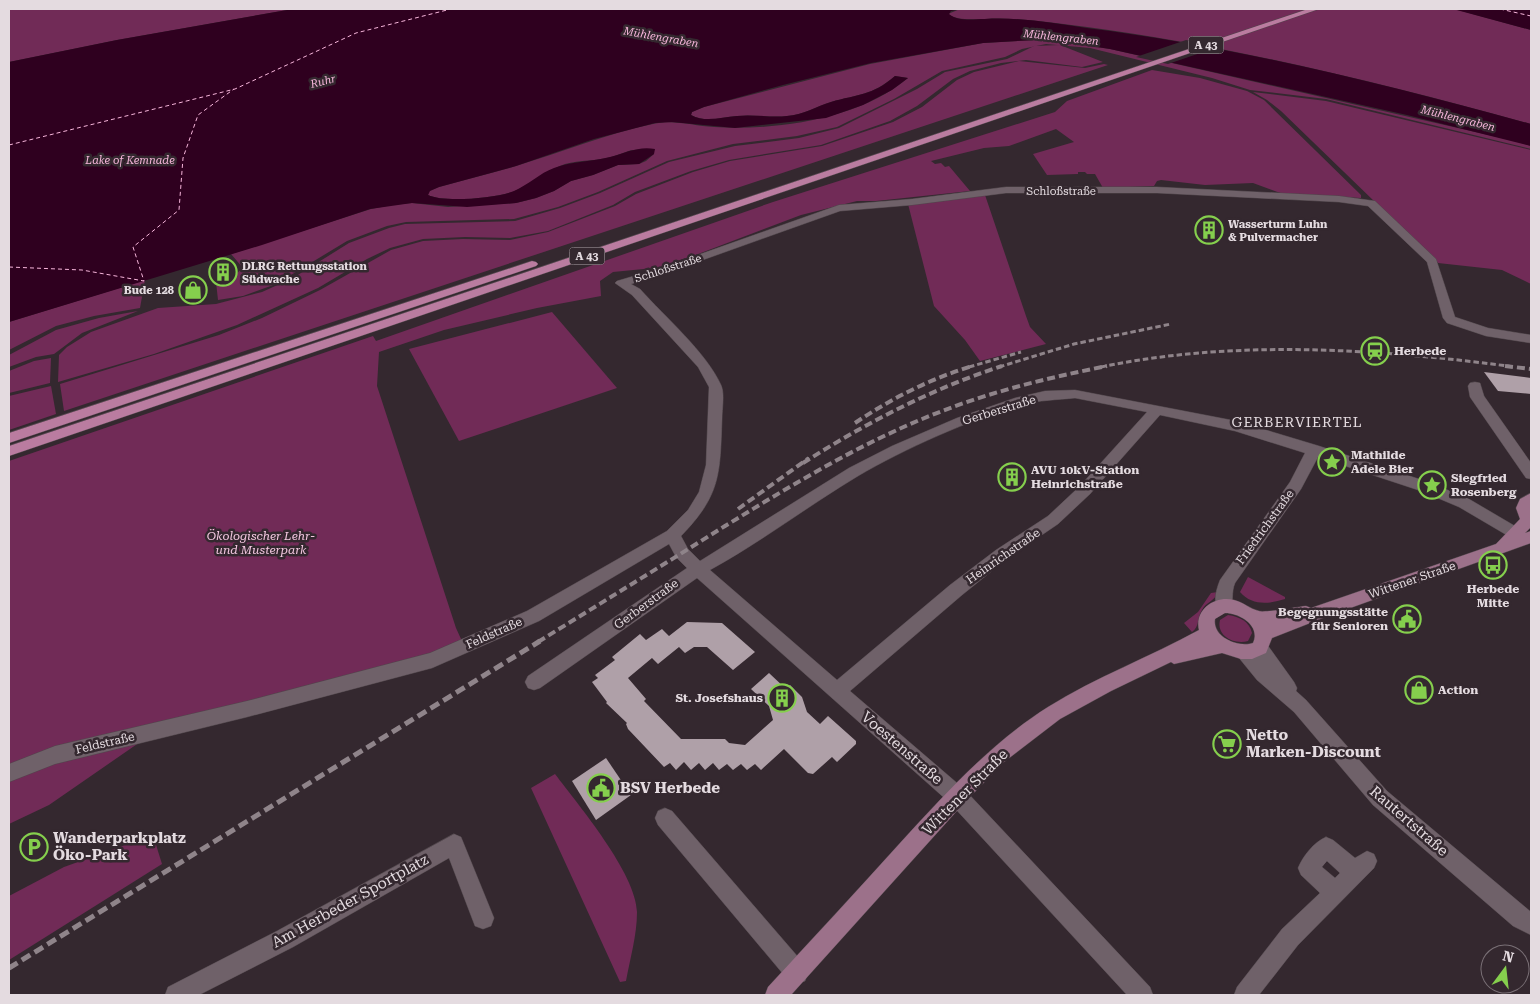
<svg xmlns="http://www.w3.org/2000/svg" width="1540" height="1004" font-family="'Roboto Serif',serif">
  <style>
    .green { fill: #712b57 }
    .water { fill: #2f001f }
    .pier { fill: #34282f }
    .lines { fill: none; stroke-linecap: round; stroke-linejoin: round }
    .ferry { stroke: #f7b6db; stroke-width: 1; stroke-dasharray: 4 3; stroke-linecap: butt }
    .building { fill: #afa0a8 }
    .minor-casing { stroke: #50464b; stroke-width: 1 }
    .major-casing { stroke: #50464b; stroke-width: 1 }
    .highway-casing { stroke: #50464b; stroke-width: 1 }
    .minor { fill: #6f6169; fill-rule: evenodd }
    .major { fill: #9c718a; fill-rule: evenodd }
    .highway { fill: #ba7ca0; fill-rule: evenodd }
    .rail-far2 { stroke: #8f848a; stroke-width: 3; stroke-dasharray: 5.5 3; stroke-linecap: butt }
    .rail-far1 { stroke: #8f848a; stroke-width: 4; stroke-dasharray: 8 4; stroke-linecap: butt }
    .rail { stroke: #8f848a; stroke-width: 5; stroke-dasharray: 10 5; stroke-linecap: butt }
    .labels { text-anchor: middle; stroke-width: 5; stroke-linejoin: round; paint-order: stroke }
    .far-water-label { font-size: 11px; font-style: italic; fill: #f7b6db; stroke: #34282f }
    .shield { fill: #34282f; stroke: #afa5ab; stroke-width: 1 }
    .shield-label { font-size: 11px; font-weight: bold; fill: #e4dbe0 }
    .far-street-label { font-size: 11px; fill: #e4dbe0; stroke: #34282f }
    .far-poi-label { font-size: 11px; font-weight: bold; fill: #e4dbe0; stroke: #34282f; text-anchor: start }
    .poi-label { font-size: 12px; font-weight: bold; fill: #e4dbe0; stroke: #34282f; text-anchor: start }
    .street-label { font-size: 12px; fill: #e4dbe0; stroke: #34282f }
    .park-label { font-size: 12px; font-style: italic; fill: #f3c7e0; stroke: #34282f }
    .neighbourhood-label { font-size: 14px; letter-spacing: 1px; fill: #e4dbe0; stroke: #34282f }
    .near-poi-label { font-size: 15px; font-weight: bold; fill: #e4dbe0; stroke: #34282f; text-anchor: start }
    .near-street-label { font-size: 15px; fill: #e4dbe0; stroke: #34282f }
  </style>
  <rect width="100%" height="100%" fill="#34282f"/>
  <g class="green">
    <path d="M 9,9 L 293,9 L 117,40 L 9,62 Z"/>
    <path d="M 960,9 L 1458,10 L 1531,30 L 1531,124 C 1385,84 1237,47 1087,27 C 1053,23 1019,17 985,19 C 974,19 957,21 948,14 Z"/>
    <path d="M 1035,40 L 1071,43 L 1110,49 L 1515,141 L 1531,146 L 1531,149 L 1326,99 L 1250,90 L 1212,78 L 1090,48 L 1046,44 L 1022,49 L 1005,57 L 942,71 L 894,99 L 837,127 L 797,136 L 733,144 L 667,161 L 598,192 L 558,207 L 514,219 L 406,222 L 387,226 L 347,241 L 276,284 L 243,296 L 218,300 L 216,282 L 231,278 L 243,268 L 231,254 L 371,209 L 392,205 L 412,203 L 448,207 L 516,203 L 536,198 L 554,191 L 571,181 L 593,175 L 618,165 L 639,164 L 646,161 L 654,154 C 630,146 633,151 611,157 C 596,161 580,160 565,164 C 546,171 532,183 515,191 C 498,198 444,203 428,195 L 429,191 L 439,187 C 464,180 490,174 516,166 C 562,152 606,134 653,124 C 673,119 694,126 714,127 C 775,131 860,119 908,78 L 895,76 C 871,96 858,94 831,102 C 817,106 803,115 787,116 C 771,118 754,114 737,116 C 722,117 706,123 691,115 L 692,112 L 704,107 L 870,64 L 983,43 Z"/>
    <path d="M 1060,45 L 1103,62 L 1082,67 L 1026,60 L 1001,63 L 970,71 L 953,79 L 917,106 L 890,121 L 821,145 L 729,160 L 691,171 L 635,192 L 613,205 L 548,231 L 510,238 L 465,237 L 423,239 L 390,248 L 367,259 L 318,288 L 237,325 L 154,354 L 58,382 L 59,355 L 67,347 L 91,332 L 158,308 L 216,304 L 262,292 L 293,278 L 349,243 L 389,228 L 405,224 L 515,221 L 560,208 L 600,193 L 669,162 L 735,146 L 799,138 L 839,128 L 917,89 L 945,72 L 1007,59 L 1034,46 Z"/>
    <path d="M 1019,61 L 1085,68 L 1104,64 L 1108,65 L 64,411 L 60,384 L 219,335 L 262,318 L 320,290 L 391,250 L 423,241 L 463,239 L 510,240 L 548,232 L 615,206 L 636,194 L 693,172 L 730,161 L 822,146 L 893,122 L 922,107 L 957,80 L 974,72 Z"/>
    <path d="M 1152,70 L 1200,78 L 1247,91 L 1264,100 L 1361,195 L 1361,198 L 1283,194 L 1253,183 L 1205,185 L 1161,180 L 1157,181 L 1154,186 L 1103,188 L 1095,174 L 1087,174 L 1085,172 L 1078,172 L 1078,174 L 1047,175 L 1033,154 L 1074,142 L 1056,129 L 1009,146 L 984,148 L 931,161 L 935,164 L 941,163 L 945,167 L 949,166 L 970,191 L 876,201 L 857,201 L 801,215 L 664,267 L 613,272 L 600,281 L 601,296 L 537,308 L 444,330 L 379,352 L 377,386 L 456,628 L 466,650 L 143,740 L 49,805 L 9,824 L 9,461 L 373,336 L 376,341 L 773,202 L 1055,112 L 1067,101 Z"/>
    <path d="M 1253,92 L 1326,101 L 1531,150 L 1531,284 L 1502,270 L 1438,263 L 1281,111 L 1267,100 Z"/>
    <path d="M 985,195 L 1026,316 L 1030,327 L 1046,344 L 980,361 L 965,340 L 934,306 L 908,204 Z"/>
    <path d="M 145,280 L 140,308 L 94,316 L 56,326 L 9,350 L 9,322 Z"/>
    <path d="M 138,311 L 82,333 L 54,354 L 36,357 L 9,367 L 9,355 L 56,330 L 99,318 Z"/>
    <path d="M 552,312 L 617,388 L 459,441 L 409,349 Z"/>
    <path d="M 51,358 L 50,383 L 9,393 L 9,371 L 34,361 Z"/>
    <path d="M 51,386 L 56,414 L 9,430 L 9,396 Z"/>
    <path d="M 1248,577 L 1285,597 L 1285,599 C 1269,604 1252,606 1240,592 Z"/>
    <path d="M 1218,592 C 1215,601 1206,602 1202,610 C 1197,618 1200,626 1192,632 L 1184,623 L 1198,612 L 1211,593 Z"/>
    <path d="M 1228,615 C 1240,617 1249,621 1252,633 L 1248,641 C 1234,645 1216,636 1220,620 Z"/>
    <path d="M 555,774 C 579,806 636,873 637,912 C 637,935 630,959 626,981 L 620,982 L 531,788 Z"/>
    <path d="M 153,835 L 162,864 L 9,960 L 9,896 L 64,867 Z"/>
  </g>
  <g class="water">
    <path d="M 293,9 L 960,9 L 951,11 L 949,14 C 958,22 974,19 985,19 C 1020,17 1053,23 1087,28 C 1237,47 1385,84 1531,124 L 1531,146 L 1407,115 L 1110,49 L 1071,43 L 1035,40 L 983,43 L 871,63 L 783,85 L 704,107 L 692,112 L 691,115 C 705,123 722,117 737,116 C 754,114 771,118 787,116 C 803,115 817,106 831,102 C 858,94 872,96 895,76 L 908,78 L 892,90 L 863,105 L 826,118 L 735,128 L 672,122 L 655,123 L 594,139 L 516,166 L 439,187 L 430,191 L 428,195 C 444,203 497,198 514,191 C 528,185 540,173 554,168 C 572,161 592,162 610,157 C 626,153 638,146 655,149 L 654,154 L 639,164 L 618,165 L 593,175 L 571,181 L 554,191 L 536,198 L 516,203 L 467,207 L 412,203 L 370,209 L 262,245 L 9,322 L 9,62 L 117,40 Z"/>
    <path d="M 1453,9 L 1531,9 L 1531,30 Z"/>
  </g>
  <path class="pier" d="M 1186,40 L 1218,47 L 1168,64 L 1136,57 Z"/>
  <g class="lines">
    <g class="ferry">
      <path d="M 1500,9 L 1531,16"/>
      <path d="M 9,145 L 235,89 L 356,33 L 451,9"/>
      <path d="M 9,267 L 82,270 L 144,281 L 133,247 L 179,210 L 183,158 L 198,115 L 234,89"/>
    </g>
  </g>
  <g class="building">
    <path d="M 1484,372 L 1531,378 L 1531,394 L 1498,391 Z"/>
    <path d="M 687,622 L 722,623 L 755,652 L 733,670 L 707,647 L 694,647 L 685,653 L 679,647 L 658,664 L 652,658 L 628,678 L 646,699 L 644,701 L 681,739 L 725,739 L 729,743 L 745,745 L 773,720 L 769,706 L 751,689 L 769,673 L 786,689 L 790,685 L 802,697 L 807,712 L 820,724 L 828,716 L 856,741 L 856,744 L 837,762 L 832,757 L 813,774 L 808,773 L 784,749 L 761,770 L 755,764 L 747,770 L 741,764 L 733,770 L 727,764 L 719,770 L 713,763 L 705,770 L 699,763 L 691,770 L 684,762 L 676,770 L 670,763 L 664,767 L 628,729 L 626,724 L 627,723 L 606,703 L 607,702 L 592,682 L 598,678 L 595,675 L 615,660 L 612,657 L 640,634 L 646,640 L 662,629 L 669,636 Z"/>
    <path d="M 606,758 L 631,795 L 596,820 L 572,781 Z"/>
  </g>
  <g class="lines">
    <g class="minor-casing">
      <g id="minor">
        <path d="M 1006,187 L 1157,187 L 1339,196 L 1375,201 L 1436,259 L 1455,317 L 1488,328 L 1531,335 L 1531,343 L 1486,336 L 1447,323 L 1443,318 L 1427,262 L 1368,206 L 1339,202 L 1157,193 L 1006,193 L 912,205 L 840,211 L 669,272 L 631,284 L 640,289 C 665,317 706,352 721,385 C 725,393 722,409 722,419 C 720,474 721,495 681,536 L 688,549 L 700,561 L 849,468 L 892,446 L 957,418 L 1015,398 L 1045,391 L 1075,390 L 1236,421 L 1319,446 L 1431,483 L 1469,499 L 1520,529 L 1523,533 L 1520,537 L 1515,539 L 1510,537 L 1459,507 L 1421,491 L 1318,457 L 1301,489 L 1235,583 C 1231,592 1234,602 1230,611 L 1224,613 L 1218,611 C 1213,601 1216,590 1220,580 L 1290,482 L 1305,453 L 1235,431 L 1160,415 L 1090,494 L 1058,524 L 1008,558 L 962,595 L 850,691 L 964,789 L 1150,987 L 1153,995 L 1127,995 L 950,803 L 697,578 L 540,688 L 534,690 L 528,688 L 525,682 L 528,676 L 687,568 L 676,557 L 669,544 L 539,621 L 432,668 L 247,717 L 55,764 L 9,782 L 9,764 L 55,746 L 247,701 L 430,653 L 527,611 L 667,531 L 688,510 L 699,492 L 706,465 L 709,387 L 698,367 L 632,295 L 615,283 L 617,281 L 661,268 L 839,205 L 912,199 ZM 1075,398 L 1147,412 L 1080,486 L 1048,516 L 996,550 L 950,585 L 837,680 L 710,570 C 761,542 808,506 858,476 C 904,449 971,419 1022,405 C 1039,400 1057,400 1075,398 Z"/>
        <path d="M 1475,382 L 1480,383 L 1484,396 L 1531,463 L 1531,479 L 1526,478 L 1470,397 L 1468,386 L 1470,383 Z"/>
        <path d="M 1260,641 L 1266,643 L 1294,682 L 1297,688 L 1296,691 L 1306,700 L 1387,791 L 1531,912 L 1531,935 L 1513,926 L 1373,805 L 1294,712 L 1257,680 L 1235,653 L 1238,648 L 1244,645 L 1252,650 L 1251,648 L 1254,643 Z"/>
        <path d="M 665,808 L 672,811 L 805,965 L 808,973 L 805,981 L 797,984 L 789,981 L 658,825 L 655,818 L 658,811 Z"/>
        <path d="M 454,834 L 461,837 L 494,918 L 491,926 L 483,929 L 475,926 L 449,858 L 293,947 L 199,995 L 165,995 L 168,987 L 277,931 Z"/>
        <path d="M 1326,837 L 1333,840 L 1355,858 L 1367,851 L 1374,854 L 1377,861 L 1374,868 L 1298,945 L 1259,995 L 1234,995 L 1237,987 L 1282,929 L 1320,893 L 1301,875 L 1298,868 C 1303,856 1314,842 1326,837 ZM 1327,861 L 1340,873 L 1335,878 L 1322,867 Z"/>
      </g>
    </g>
    <g class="major-casing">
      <path id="major" d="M 1531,493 L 1531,527 L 1525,533 L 1531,531 L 1531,543 L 1328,616 L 1272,638 L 1266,653 L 1252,659 L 1241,659 L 1222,653 L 1174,664 L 1171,662 L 1111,691 L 1060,719 L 1004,762 L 964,803 L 791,995 L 765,995 L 768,987 C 812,939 857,891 901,842 C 946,793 991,743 1048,707 C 1096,677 1150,657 1199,630 C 1194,610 1215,595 1234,600 C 1243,602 1250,609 1259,611 C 1265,613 1297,607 1306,606 L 1311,608 L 1496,544 L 1520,519 L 1516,508 L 1520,499 ZM 1225,613 C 1240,613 1261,626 1253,643 C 1238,648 1212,637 1215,619 Z"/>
    </g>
    <g class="highway-casing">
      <g id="highway">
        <path d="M 1308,9 L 1319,9 L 9,456 L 9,446 Z"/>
        <path d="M 532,261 L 536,262 L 538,264 L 536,266 L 9,443 L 9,433 Z"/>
      </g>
    </g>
    <use href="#minor" class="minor"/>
    <use href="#major" class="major"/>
    <use href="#highway" class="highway"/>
    <g class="rail-far2">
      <path d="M 969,367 L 1021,352"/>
      <path d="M 999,367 L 1074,344 L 1171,324"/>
      <path d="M 1101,367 C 1235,339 1380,349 1515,367"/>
    </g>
    <g class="rail-far1">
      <path d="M 1505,366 L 1531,369"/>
      <path d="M 855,423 C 892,398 930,379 972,366"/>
      <path d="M 803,463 C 866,423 931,389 1002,366"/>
      <path d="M 738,509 L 809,458"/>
      <path d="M 538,642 C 601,603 663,565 725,526 C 792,485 859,444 932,415 C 989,392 1047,378 1107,366"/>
    </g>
    <path class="rail" d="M 9,968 L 540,641"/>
  </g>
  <defs>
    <g id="building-ring" transform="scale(1.4375)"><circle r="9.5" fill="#34282f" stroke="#85cf4d" stroke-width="1.5"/><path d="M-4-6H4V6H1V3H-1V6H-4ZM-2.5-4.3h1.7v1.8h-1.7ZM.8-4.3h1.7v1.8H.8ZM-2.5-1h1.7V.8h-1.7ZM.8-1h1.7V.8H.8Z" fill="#85cf4d"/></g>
    <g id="shop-ring" transform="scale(1.4375)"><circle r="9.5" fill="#34282f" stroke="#85cf4d" stroke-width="1.5"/><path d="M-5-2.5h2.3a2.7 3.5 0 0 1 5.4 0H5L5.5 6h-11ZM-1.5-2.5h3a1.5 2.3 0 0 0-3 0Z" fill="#85cf4d"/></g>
    <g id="station-ring" transform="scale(1.4375)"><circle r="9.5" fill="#34282f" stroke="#85cf4d" stroke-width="1.5"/><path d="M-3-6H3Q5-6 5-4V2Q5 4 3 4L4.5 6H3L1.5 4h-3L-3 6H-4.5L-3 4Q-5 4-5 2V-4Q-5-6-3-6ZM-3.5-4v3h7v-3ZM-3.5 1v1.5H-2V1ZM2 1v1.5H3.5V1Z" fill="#85cf4d"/></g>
    <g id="sight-ring" transform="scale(1.4375)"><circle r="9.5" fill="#34282f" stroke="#85cf4d" stroke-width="1.5"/><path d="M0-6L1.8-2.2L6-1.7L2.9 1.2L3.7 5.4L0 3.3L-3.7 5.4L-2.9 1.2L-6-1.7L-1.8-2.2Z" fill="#85cf4d"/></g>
    <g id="bus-ring" transform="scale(1.4375)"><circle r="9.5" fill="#34282f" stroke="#85cf4d" stroke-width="1.5"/><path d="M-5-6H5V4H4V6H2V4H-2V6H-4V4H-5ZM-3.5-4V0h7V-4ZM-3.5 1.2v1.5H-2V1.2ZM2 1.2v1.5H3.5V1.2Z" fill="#85cf4d"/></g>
    <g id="civic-ring" transform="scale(1.4375)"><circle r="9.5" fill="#34282f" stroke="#85cf4d" stroke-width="1.5"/><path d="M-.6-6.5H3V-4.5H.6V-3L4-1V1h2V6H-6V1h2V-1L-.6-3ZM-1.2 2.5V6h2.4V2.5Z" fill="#85cf4d"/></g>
    <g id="supermarket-ring" transform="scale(1.4375)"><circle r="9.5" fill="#34282f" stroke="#85cf4d" stroke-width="1.5"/><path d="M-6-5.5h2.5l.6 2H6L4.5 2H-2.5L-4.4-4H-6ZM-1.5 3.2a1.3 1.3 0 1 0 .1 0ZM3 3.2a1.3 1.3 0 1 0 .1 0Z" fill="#85cf4d"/></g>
    <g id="parking-ring" transform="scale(1.4375)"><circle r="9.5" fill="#34282f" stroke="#85cf4d" stroke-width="1.5"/><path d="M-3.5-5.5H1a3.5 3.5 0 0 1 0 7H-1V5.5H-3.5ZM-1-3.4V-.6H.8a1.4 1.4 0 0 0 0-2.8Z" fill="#85cf4d"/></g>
  </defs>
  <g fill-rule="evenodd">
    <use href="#building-ring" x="1209" y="230"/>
    <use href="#building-ring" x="223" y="272"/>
    <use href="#shop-ring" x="193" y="290"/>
    <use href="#station-ring" x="1375" y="351"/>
    <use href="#sight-ring" x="1332" y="462"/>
    <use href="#building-ring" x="1012" y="477"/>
    <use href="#sight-ring" x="1432" y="485"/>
    <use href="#bus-ring" x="1493" y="565"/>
    <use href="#civic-ring" x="1407" y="619"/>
    <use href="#shop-ring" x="1419" y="690"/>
    <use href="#building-ring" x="782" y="698"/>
    <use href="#supermarket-ring" x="1227" y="744"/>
    <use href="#civic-ring" x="601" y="788"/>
    <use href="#parking-ring" x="34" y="847"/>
  </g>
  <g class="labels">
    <g class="far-water-label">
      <text transform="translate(661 37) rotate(10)" y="4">Mühlengraben</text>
      <text transform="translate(1061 37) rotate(6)" y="4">Mühlengraben</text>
      <text transform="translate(323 81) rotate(-14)" y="4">Ruhr</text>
      <text transform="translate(1458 118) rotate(14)" y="4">Mühlengraben</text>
      <text x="130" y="164">Lake of Kemnade</text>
    </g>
    <g class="shield">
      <rect x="1188.5" y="36.5" width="35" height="17" rx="4"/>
      <rect x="569.5" y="247.5" width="35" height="17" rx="4"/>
    </g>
    <g class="shield-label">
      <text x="1206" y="49">A 43</text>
      <text x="587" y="260">A 43</text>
    </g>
    <g class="far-street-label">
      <text x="1061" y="195">Schloßstraße</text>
      <text transform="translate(668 268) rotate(-18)" y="4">Schloßstraße</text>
    </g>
    <g class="far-poi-label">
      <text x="1228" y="228">Wasserturm Luhn<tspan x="1228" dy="13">&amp; Pulvermacher</tspan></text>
      <text x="242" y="270">DLRG Rettungsstation<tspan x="242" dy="13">Südwache</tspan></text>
      <text x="174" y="294" text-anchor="end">Bude 128</text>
    </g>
    <g class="poi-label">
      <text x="1394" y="355">Herbede</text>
      <text x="1351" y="459">Mathilde<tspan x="1351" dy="14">Adele Bier</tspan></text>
      <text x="1031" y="474">AVU 10kV-Station<tspan x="1031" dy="14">Heinrichstraße</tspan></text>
      <text x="1451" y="482">Siegfried<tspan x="1451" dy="14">Rosenberg</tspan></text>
      <text x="1493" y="593" text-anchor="middle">Herbede<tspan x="1493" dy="14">Mitte</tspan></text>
      <text x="1388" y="616" text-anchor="end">Begegnungsstätte<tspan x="1388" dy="14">für Senioren</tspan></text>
      <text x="1438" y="694">Action</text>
      <text x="763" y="702" text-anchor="end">St. Josefshaus</text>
    </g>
    <g class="street-label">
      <text transform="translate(999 410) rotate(-17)" y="4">Gerberstraße</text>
      <text transform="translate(1265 527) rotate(-54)" y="4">Friedrichstraße</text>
      <text transform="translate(1003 556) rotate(-35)" y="4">Heinrichstraße</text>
      <text transform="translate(1412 580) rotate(-19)" y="4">Wittener Straße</text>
      <text transform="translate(646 604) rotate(-36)" y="4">Gerberstraße</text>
      <text transform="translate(494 633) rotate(-24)" y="4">Feldstraße</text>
      <text transform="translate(105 743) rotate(-13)" y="4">Feldstraße</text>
    </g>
    <g class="park-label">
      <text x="261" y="540">Ökologischer Lehr-<tspan x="261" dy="14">und Musterpark</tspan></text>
    </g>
    <g class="neighbourhood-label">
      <text x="1297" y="427">GERBERVIERTEL</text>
    </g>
    <g class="near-poi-label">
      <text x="1246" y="740">Netto<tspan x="1246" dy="17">Marken-Discount</tspan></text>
      <text x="620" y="793">BSV Herbede</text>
      <text x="53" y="843">Wanderparkplatz<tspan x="53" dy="17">Öko-Park</tspan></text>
    </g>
    <g class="near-street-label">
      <text transform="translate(902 748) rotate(41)" y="5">Voestenstraße</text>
      <text transform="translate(965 792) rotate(-45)" y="5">Wittener Straße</text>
      <text transform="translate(1409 821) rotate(41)" y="5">Rautertstraße</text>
      <text transform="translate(350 901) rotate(-29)" y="5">Am Herbeder Sportplatz</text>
    </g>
  </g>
  <rect width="1540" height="1004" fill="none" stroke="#e4dbe0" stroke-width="20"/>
  <g transform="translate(1505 969) rotate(15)"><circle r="24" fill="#34282f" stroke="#7a7076"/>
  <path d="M0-4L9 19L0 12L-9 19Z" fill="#85cf4d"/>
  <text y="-8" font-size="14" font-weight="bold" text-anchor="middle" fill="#e4dbe0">N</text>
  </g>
</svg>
